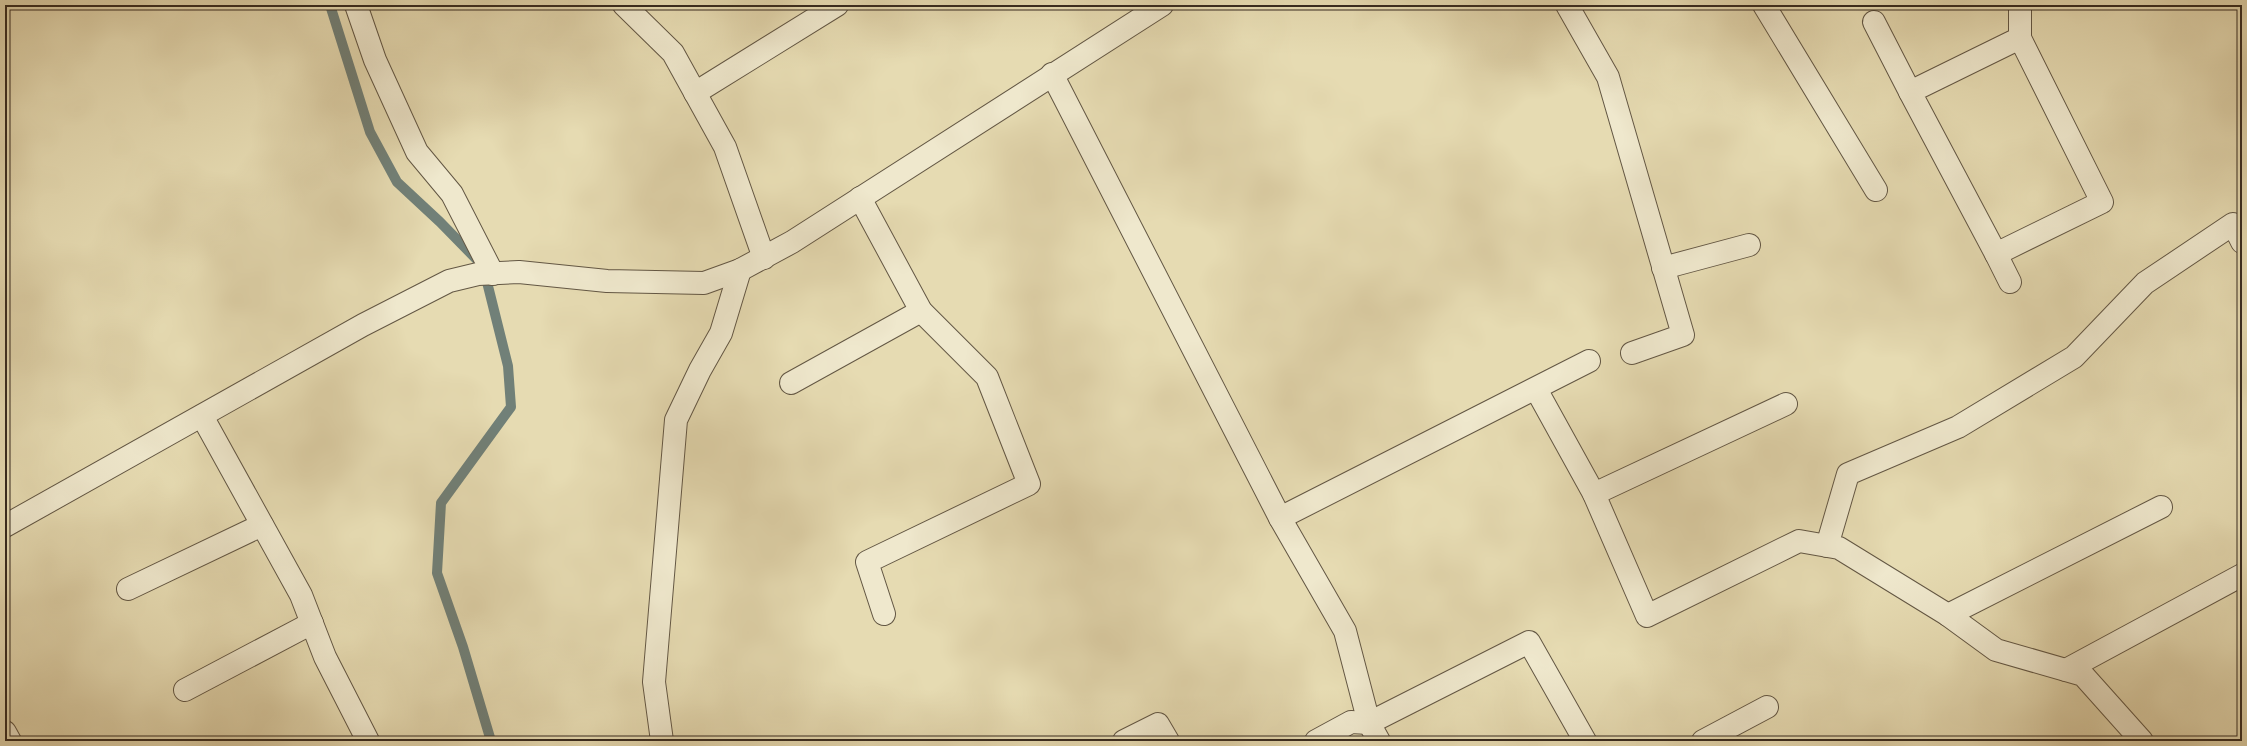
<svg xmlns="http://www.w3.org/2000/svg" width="2247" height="746" font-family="'Libre Bodoni',serif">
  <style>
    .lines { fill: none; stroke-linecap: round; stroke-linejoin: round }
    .stream { stroke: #718078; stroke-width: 10 }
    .minor-casing { stroke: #635744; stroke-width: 24 }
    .minor { stroke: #efe8cd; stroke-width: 22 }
  </style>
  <rect width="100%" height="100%" fill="#e6dbb2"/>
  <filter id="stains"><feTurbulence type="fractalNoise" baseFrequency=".005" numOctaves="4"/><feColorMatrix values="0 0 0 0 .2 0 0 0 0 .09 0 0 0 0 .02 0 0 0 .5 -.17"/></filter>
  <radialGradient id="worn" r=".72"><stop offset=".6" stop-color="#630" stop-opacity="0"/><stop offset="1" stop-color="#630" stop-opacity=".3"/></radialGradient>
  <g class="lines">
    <path class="stream" d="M 330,5 L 370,132 L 397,182 L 440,222 L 483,266 L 508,366 L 511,407 L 441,503 L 437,573 L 463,647 L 491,741"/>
    <g class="minor-casing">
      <g id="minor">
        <path d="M 356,5 L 375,60 L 417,152 L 452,194 L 493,274"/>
        <path d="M 624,5 L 673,53 L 725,147 L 764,258"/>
        <path d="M 1567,5 L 1608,77 L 1683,335 L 1632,353"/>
        <path d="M 1764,5 L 1876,190"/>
        <path d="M 2020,5 L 2020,38 L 2102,202 L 1996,254 L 1910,92 L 2020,38"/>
        <path d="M 1874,22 L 1910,92"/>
        <path d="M 1052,74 L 1280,518 L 1345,631 L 1369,723 L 1379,741"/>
        <path d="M 695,93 L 837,5"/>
        <path d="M 860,198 L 921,311 L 987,377 L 1029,484 L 867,562 L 884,614"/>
        <path d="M 1996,254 L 2010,282"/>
        <path d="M 1663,268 L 1749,245"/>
        <path d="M 791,383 L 921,311"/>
        <path d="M 1536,389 L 1594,494"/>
        <path d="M 1786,404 L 1594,494 L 1647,616 L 1799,541 L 1839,548 L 1948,615 L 1996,650 L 2083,675 L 2142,741"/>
        <path d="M 202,416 L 301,595 L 325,657 L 368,741"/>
        <path d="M 1280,518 L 1589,361"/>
        <path d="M 5,526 L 363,325 L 449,281 L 478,274 L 519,272 L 607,281 L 704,283 L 740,270 L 792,242 L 1162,5"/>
        <path d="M 1827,546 L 1848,474 L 1958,427 L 2074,357 L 2145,283 L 2233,224 L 2242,242"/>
        <path d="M 128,589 L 262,525"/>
        <path d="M 1948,615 L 2161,507"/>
        <path d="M 2066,670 L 2242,575"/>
        <path d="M 185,690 L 312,623"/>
        <path d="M 5,732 L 10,741"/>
        <path d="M 662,741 L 654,682 L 676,420 L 700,370 L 721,333 L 740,270"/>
        <path d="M 1124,741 L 1158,724 L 1168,741"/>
        <path d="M 1316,741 L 1351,722 L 1369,723 L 1529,642 L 1585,741"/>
        <path d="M 1703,741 L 1767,707"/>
      </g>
    </g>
    <use href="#minor" class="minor"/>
  </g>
  <rect width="2247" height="746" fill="none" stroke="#e6dbb2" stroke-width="20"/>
  <rect x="6" y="6" width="2235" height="734" fill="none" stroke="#372b20" stroke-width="2"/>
  <rect x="10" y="10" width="2227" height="726" fill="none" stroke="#372b20"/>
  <rect width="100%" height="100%" filter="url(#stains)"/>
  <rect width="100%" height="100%" fill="url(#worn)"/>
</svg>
